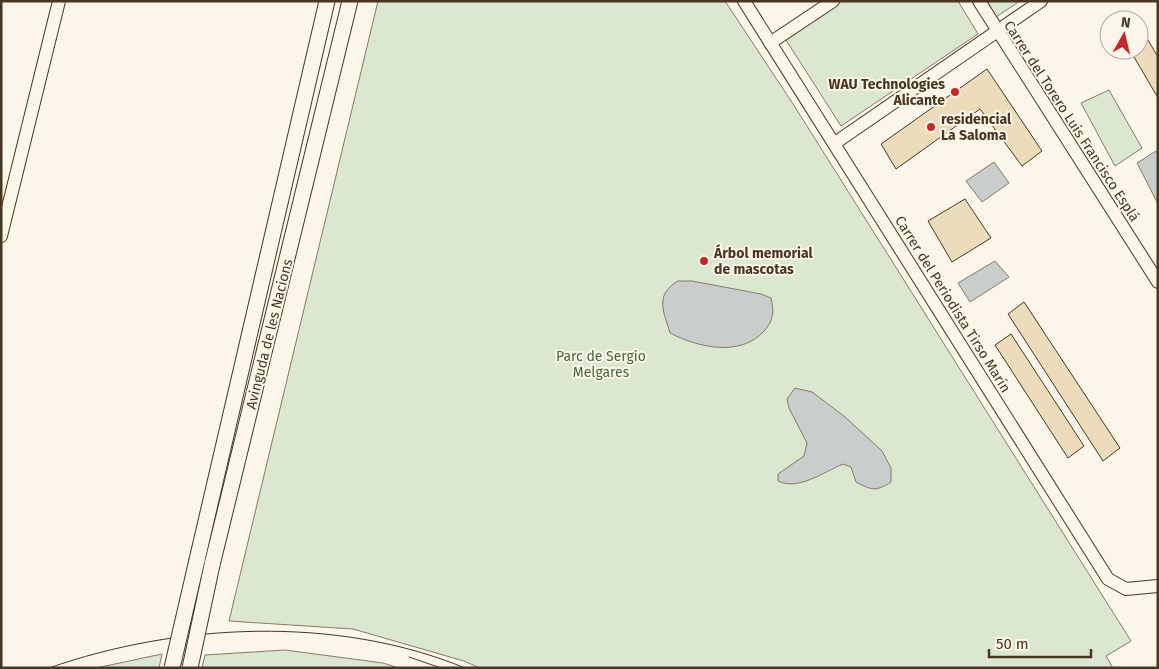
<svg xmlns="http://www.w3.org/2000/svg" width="1159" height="669" font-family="'Fira Sans',sans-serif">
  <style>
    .green { fill: #dce7d0; stroke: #887966 }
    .water { fill: #c9cecd; stroke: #887966 }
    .building { fill: #ecdcbc; stroke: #4a3520 }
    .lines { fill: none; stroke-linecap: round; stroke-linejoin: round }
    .minor-casing { stroke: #4a3520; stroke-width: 14 }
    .tertiary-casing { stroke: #4a3520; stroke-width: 17 }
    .minor { stroke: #fbf6e9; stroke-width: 12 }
    .tertiary { stroke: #fbf6e9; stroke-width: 15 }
    .tram { stroke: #4a3520; stroke-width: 1 }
    .tertiary-bridge-casing { stroke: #4a3520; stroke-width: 17; stroke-linecap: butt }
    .tertiary-bridge { stroke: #fbf6e9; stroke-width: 15 }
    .poi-dot { fill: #c62828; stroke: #fbf6e9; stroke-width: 2 }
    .labels { text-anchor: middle; stroke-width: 4; stroke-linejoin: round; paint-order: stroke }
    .poi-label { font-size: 14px; font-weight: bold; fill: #4a3520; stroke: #fbf6e9; text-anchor: start }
    .street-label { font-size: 14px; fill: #4a3520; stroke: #fbf6e9 }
    .park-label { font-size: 14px; fill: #436837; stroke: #fbf6e9 }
  </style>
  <rect width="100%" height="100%" fill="#fbf6e9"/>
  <g class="green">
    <path d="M 378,1 L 725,1 L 795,107 L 1131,641 L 1106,656 L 1113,668 L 480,668 L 464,661 L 353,629 L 229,621 Z"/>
    <path d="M 842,1 L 958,1 L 978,34 L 841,126 L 786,40 Z"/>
    <path d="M 987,1 L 1020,1 L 996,17 Z"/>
    <path d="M 1109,90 L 1142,148 L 1115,166 L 1081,103 Z"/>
    <path d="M 285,650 L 383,663 L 399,668 L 202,668 L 205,655 Z"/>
    <path d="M 162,654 L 159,668 L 96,668 Z"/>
  </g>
  <g class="water">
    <path d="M 1156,151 L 1158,155 L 1158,204 L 1137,163 Z"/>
    <path d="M 994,162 L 1009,183 L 982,202 L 966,181 Z"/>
    <path d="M 995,261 L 1009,277 L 970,302 L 958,283 Z"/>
    <path d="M 678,281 L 692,281 L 761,294 L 771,298 C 774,311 774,320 764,331 C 741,357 699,348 670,333 C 664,312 654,295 678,281 Z"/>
    <path d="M 795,388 L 812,392 L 845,417 L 882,451 L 891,468 L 891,482 C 876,492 871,490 856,482 L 851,467 L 843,464 C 824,472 798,491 778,481 L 778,474 L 804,456 L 807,443 L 789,408 L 787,399 Z"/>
  </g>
  <g class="building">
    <path d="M 1145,35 L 1158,57 L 1158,98 L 1130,50 L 1139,50 L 1139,39 Z"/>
    <path d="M 987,69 L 1042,151 L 1022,166 L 980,109 L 896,169 L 881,144 Z"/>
    <path d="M 965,199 L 991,238 L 952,262 L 928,221 Z"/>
    <path d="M 1024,302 L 1120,448 L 1103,461 L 1008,314 Z"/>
    <path d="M 1011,334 L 1084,446 L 1068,458 L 995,345 Z"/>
  </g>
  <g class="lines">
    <g class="minor-casing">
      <g id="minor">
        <path d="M 744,1 L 1108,579 L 1126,589 L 1158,586"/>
        <path d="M 979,1 L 1158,282"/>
        <path d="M 770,43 L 833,1"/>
        <path d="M 835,143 L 1041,1"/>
        <path d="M 1,236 L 59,1"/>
      </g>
    </g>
    <g class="tertiary-casing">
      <g id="tertiary">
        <path d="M 197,560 L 327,1"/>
        <path d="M 212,565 L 350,1"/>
      </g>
    </g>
    <use href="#minor" class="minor"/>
    <use href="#tertiary" class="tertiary"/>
    <g class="tram">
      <path d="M 409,657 L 441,668"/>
      <path d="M 49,668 C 177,623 337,615 465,668"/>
    </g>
    <g class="tertiary-bridge-casing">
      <g id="tertiary-bridge">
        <path d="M 172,668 L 197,560"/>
        <path d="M 190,668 L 212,565"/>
      </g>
    </g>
    <use href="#tertiary-bridge" class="tertiary-bridge"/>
  </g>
  <g class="poi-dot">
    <circle cx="955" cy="92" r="5"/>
    <circle cx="931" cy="127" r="5"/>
    <circle cx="704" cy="261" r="5"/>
  </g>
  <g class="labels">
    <g class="poi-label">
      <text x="945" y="89" text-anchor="end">WAU Technologies<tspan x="945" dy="16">Alicante</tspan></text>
      <text x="941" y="124">residencial<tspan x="941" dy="16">La Saloma</tspan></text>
      <text x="714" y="258">Árbol memorial<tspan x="714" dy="16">de mascotas</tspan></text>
    </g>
    <g class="street-label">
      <text transform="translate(1072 121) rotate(57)" y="5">Carrer del Torero Luis Francisco Esplá</text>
      <text transform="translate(953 304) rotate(58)" y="5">Carrer del Periodista Tirso Marín</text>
      <text transform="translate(269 334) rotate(-76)" y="5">Avinguda de les Nacions</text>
    </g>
    <g class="park-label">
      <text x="601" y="361">Parc de Sergio<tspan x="601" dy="16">Melgares</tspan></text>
    </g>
  </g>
  <rect width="1159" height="669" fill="none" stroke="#4a3520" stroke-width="5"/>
  <g transform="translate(1124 35) rotate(8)"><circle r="24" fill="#fbf6e9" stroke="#b4a999"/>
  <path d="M0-4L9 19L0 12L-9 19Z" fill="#c62828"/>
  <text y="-8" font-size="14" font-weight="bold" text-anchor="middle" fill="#4a3520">N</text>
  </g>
  <path d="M989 649v8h102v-8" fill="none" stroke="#4a3520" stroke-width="2.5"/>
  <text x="996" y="649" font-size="15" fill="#4a3520" stroke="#fbf6e9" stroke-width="4" paint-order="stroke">50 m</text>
</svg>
